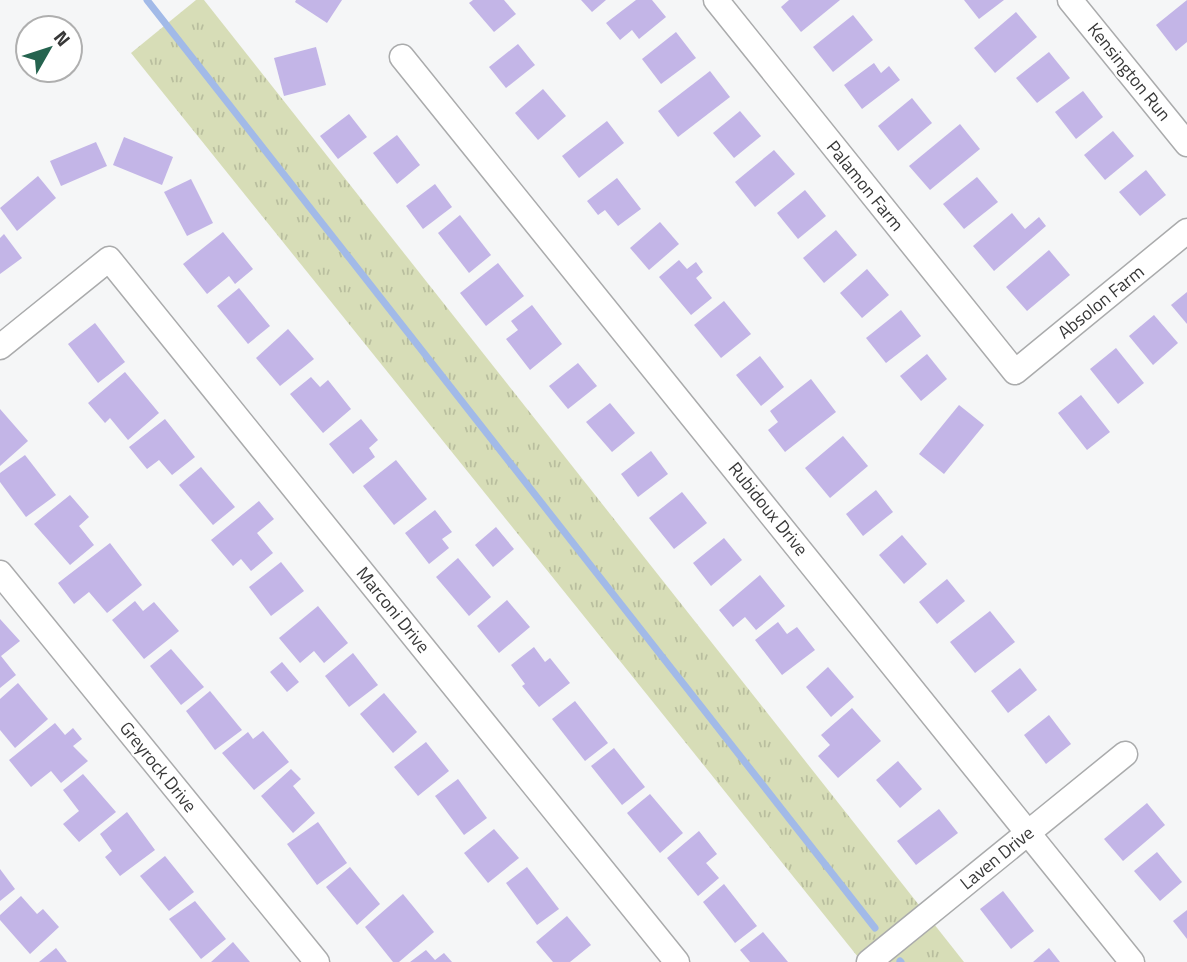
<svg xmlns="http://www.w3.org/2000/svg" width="1187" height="962" font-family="'Titillium Web',sans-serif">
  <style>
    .grass { fill: url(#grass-tufts) }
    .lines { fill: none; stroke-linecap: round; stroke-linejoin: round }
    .stream { stroke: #a2bae8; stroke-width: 7 }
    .building { fill: #c3b5e7 }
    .street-casing { stroke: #aaabac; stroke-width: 27 }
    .street { stroke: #fff; stroke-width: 24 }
    .labels { text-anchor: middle; stroke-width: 5; stroke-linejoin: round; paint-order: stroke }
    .street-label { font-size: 18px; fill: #383838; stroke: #fff }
  </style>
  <defs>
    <pattern id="grass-tufts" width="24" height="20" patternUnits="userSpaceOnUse" patternTransform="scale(1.75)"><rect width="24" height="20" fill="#d7ddb7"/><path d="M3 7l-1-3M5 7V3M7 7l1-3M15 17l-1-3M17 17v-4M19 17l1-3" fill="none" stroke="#b9be9e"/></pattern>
  </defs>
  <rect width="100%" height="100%" fill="#f5f6f7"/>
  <path class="grass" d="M 196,0 L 204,0 L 964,962 L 862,962 L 131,53 Z"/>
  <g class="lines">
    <g class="stream">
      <path d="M 147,0 L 875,928"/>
      <path d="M 900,961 L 901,962"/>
    </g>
  </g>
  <g class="building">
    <path d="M 296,0 L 342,0 L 327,23 L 295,2 Z"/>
    <path d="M 473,0 L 504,0 L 516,14 L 494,32 L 469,3 Z"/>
    <path d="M 581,0 L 606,0 L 592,12 Z"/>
    <path d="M 636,0 L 652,0 L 666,17 L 639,39 L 632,30 L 620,40 L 606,23 Z"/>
    <path d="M 789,0 L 840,0 L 801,32 L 781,7 Z"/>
    <path d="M 964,0 L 1004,0 L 979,19 Z"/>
    <path d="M 1187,0 L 1187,42 L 1176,51 L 1156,25 Z"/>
    <path d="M 1016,12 L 1037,37 L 995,73 L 974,48 Z"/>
    <path d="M 853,15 L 873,40 L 833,72 L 813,47 Z"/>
    <path d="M 676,32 L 696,58 L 661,84 L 642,59 Z"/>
    <path d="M 518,44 L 535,65 L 506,88 L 489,67 Z"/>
    <path d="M 316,47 L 326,85 L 284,96 L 274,58 Z"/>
    <path d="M 1049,52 L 1070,78 L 1037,103 L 1016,78 Z"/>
    <path d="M 874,63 L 881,73 L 889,66 L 900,80 L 862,109 L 844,85 Z"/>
    <path d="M 710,71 L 730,97 L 678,137 L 658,111 Z"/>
    <path d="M 543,89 L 566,116 L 538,140 L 515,113 Z"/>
    <path d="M 1083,91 L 1103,117 L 1076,139 L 1055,112 Z"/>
    <path d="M 912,98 L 932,123 L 898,151 L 878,126 Z"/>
    <path d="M 740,111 L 761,136 L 734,158 L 713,133 Z"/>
    <path d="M 349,114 L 367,137 L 338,159 L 320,136 Z"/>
    <path d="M 607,121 L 624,143 L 579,178 L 562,156 Z"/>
    <path d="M 960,124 L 980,149 L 930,190 L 909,166 Z"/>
    <path d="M 1113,131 L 1134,156 L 1105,180 L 1084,155 Z"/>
    <path d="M 397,135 L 420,165 L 397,184 L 373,153 Z"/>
    <path d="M 124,137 L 173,157 L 162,185 L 113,165 Z"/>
    <path d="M 96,142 L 107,166 L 61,186 L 50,161 Z"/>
    <path d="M 774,150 L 795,174 L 755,207 L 735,182 Z"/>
    <path d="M 1146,170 L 1166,195 L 1140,216 L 1119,192 Z"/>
    <path d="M 38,176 L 56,198 L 17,231 L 0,208 Z"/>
    <path d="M 977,177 L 998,202 L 964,229 L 943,204 Z"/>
    <path d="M 617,178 L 641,209 L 618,226 L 605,210 L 598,215 L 587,201 Z"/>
    <path d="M 191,179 L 213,223 L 187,236 L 164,192 Z"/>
    <path d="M 435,184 L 452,207 L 423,229 L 406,206 Z"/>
    <path d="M 805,190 L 826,216 L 798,239 L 777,213 Z"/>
    <path d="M 1012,213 L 1025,229 L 1039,217 L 1046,226 L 994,271 L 973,246 Z"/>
    <path d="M 460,215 L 491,255 L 469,273 L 438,233 Z"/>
    <path d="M 660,222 L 679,244 L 649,270 L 630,248 Z"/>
    <path d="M 836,230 L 857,255 L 824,283 L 803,258 Z"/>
    <path d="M 223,232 L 253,269 L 235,284 L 229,276 L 207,294 L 183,264 Z"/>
    <path d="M 4,234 L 22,258 L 0,274 L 0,238 Z"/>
    <path d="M 1049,250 L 1070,275 L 1027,311 L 1006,287 Z"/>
    <path d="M 679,260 L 687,269 L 696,262 L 703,272 L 696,278 L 712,298 L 691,315 L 659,277 Z"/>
    <path d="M 498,263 L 524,296 L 486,326 L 460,293 Z"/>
    <path d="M 867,269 L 889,295 L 862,318 L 840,293 Z"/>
    <path d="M 239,288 L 270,326 L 248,344 L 217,306 Z"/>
    <path d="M 1187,292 L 1187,324 L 1171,305 Z"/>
    <path d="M 724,301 L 751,334 L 721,358 L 694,325 Z"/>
    <path d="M 532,305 L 562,344 L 530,370 L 506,339 L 518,330 L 511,321 Z"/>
    <path d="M 901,310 L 921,336 L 886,363 L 866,338 Z"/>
    <path d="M 1154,315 L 1178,343 L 1153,365 L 1129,336 Z"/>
    <path d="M 95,323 L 125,362 L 98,383 L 68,344 Z"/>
    <path d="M 288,329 L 314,359 L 280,386 L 256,358 Z"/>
    <path d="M 1116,348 L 1144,383 L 1118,404 L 1090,369 Z"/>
    <path d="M 927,354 L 947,379 L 921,401 L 900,376 Z"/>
    <path d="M 760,356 L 784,387 L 761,406 L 736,375 Z"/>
    <path d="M 578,363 L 597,386 L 568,409 L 549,386 Z"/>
    <path d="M 125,372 L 159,413 L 128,440 L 110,418 L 105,423 L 88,403 Z"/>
    <path d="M 311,377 L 320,387 L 328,380 L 351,409 L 323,433 L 290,394 Z"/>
    <path d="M 811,379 L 836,412 L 785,452 L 768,430 L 778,422 L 770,411 Z"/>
    <path d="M 1081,395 L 1110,432 L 1087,450 L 1058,413 Z"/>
    <path d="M 610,403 L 635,433 L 612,452 L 586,422 Z"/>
    <path d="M 959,405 L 984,425 L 944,474 L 919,454 Z"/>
    <path d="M 0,409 L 28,441 L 0,466 Z"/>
    <path d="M 165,419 L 195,457 L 172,475 L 159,460 L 147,469 L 129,447 Z"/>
    <path d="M 361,419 L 378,440 L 369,448 L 375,457 L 353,474 L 329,444 Z"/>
    <path d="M 843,436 L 868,466 L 830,498 L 805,468 Z"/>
    <path d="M 651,451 L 668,474 L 638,497 L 621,474 Z"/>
    <path d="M 25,455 L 56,495 L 26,517 L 0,482 L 0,473 Z"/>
    <path d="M 396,460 L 427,499 L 394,525 L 363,486 Z"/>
    <path d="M 201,467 L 235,507 L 213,525 L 179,485 Z"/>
    <path d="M 876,490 L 893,512 L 863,536 L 846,514 Z"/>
    <path d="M 682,492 L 707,523 L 674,549 L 649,518 Z"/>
    <path d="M 70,495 L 89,517 L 79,526 L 94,545 L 70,565 L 34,524 Z"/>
    <path d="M 259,501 L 274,519 L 257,533 L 273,553 L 251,571 L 241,559 L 233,566 L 211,540 Z"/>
    <path d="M 435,510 L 452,532 L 442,539 L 449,548 L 429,564 L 405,533 Z"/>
    <path d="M 496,527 L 514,549 L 493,567 L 475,545 Z"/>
    <path d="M 902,535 L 927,564 L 904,584 L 879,555 Z"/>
    <path d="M 724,538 L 742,560 L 711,586 L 693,563 Z"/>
    <path d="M 110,543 L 142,585 L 107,613 L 89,592 L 74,604 L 58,583 Z"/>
    <path d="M 458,558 L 491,597 L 469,616 L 436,577 Z"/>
    <path d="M 281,562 L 304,591 L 271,616 L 249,587 Z"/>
    <path d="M 760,575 L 785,606 L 756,630 L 745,617 L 733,627 L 719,610 Z"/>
    <path d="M 947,579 L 965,601 L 937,624 L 919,602 Z"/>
    <path d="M 507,600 L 530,627 L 499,653 L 477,626 Z"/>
    <path d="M 135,601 L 143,611 L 154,602 L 179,631 L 144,659 L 112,620 Z"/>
    <path d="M 318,606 L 348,643 L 324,663 L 314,651 L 300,663 L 279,638 Z"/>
    <path d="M 990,611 L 1015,642 L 975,673 L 950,642 Z"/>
    <path d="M 0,619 L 20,641 L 1,656 L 16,675 L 0,688 Z"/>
    <path d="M 778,622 L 787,634 L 797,627 L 815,650 L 782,675 L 755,640 Z"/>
    <path d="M 534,647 L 545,662 L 550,658 L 570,683 L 539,707 L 522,686 L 525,684 L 511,665 Z"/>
    <path d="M 171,649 L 204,687 L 181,705 L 150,666 Z"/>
    <path d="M 353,653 L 378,685 L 349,707 L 325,676 Z"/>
    <path d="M 282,662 L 299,682 L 287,692 L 270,672 Z"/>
    <path d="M 828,667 L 854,697 L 831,717 L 806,687 Z"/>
    <path d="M 1020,668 L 1037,690 L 1008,713 L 991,691 Z"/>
    <path d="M 18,683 L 48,719 L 15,748 L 0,730 L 0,699 Z"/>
    <path d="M 210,691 L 242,730 L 215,750 L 186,711 Z"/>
    <path d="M 384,693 L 417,732 L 393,753 L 360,714 Z"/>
    <path d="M 575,701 L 608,743 L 585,761 L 552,719 Z"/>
    <path d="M 852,708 L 881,741 L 838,778 L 818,756 L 830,745 L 821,735 Z"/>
    <path d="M 1049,715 L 1071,744 L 1046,764 L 1024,735 Z"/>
    <path d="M 55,723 L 65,735 L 73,728 L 82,739 L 73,746 L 88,761 L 61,783 L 51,771 L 31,787 L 9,760 Z"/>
    <path d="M 263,731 L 289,762 L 254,790 L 222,753 L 248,732 L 253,739 Z"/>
    <path d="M 426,742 L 449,771 L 418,796 L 394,767 Z"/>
    <path d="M 614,748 L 645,787 L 622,805 L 591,766 Z"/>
    <path d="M 898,761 L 922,789 L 900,808 L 876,780 Z"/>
    <path d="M 291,769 L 301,779 L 293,786 L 315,813 L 293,833 L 261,796 Z"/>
    <path d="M 83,774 L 116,812 L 79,842 L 63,824 L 79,811 L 63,790 Z"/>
    <path d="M 458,779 L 487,818 L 464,835 L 435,796 Z"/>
    <path d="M 650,794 L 683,833 L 660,853 L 627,813 Z"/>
    <path d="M 1147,803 L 1165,825 L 1123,861 L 1104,839 Z"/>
    <path d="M 939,809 L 958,833 L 916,865 L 897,841 Z"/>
    <path d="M 127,812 L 155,850 L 120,876 L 105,857 L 112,851 L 100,834 Z"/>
    <path d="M 318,822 L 347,863 L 317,885 L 287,844 Z"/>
    <path d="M 494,829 L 519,858 L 488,883 L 464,853 Z"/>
    <path d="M 699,831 L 717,854 L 706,863 L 719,878 L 698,896 L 667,858 Z"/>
    <path d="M 1157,852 L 1182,882 L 1160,901 L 1134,871 Z"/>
    <path d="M 165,856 L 194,892 L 169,911 L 140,876 Z"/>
    <path d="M 350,867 L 380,904 L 357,925 L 326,887 Z"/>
    <path d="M 527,867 L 559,909 L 537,925 L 506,883 Z"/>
    <path d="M 0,869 L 15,889 L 0,901 Z"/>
    <path d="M 724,884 L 757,926 L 735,943 L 703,902 Z"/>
    <path d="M 1003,891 L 1034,931 L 1011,949 L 980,909 Z"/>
    <path d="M 403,894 L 434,932 L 399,962 L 393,962 L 365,927 Z"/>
    <path d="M 21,896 L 37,914 L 43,909 L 59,927 L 30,954 L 0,920 L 0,915 Z"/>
    <path d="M 195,901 L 226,939 L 201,959 L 169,919 Z"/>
    <path d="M 1187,910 L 1187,939 L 1173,921 Z"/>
    <path d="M 567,916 L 591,945 L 570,962 L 553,962 L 536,942 Z"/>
    <path d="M 763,932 L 788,962 L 750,962 L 740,950 Z"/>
    <path d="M 233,942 L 250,962 L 211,962 Z"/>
    <path d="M 56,948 L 67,962 L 39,962 Z"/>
    <path d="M 1049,948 L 1060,962 L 1033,962 Z"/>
    <path d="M 426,950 L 435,960 L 444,953 L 452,962 L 410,962 Z"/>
  </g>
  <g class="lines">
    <g class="street-casing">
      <g id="street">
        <path d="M 716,0 L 1015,372 L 1187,231"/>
        <path d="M 1070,0 L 1187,144"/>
        <path d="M 402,57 L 1132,962"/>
        <path d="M 0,347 L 109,259 L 677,962"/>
        <path d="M 0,573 L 317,962"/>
        <path d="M 869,962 L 1125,754"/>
      </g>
    </g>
    <use href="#street" class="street"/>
  </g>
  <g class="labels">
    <g class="street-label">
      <text transform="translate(1129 72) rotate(51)" y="6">Kensington Run</text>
      <text transform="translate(865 186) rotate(51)" y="6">Palamon Farm</text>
      <text transform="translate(1101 302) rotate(-39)" y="6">Absolon Farm</text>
      <text transform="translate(768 509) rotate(51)" y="6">Rubidoux Drive</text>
      <text transform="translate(393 610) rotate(51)" y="6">Marconi Drive</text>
      <text transform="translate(158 767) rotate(51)" y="6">Greyrock Drive</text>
      <text transform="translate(997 858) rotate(-39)" y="6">Laven Drive</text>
    </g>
  </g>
  <g transform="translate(49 49) rotate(51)"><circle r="33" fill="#ffffff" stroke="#afafaf" stroke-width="2"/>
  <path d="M0-5L12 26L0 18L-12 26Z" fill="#25634f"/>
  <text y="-10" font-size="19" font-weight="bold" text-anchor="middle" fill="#383838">N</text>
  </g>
</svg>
